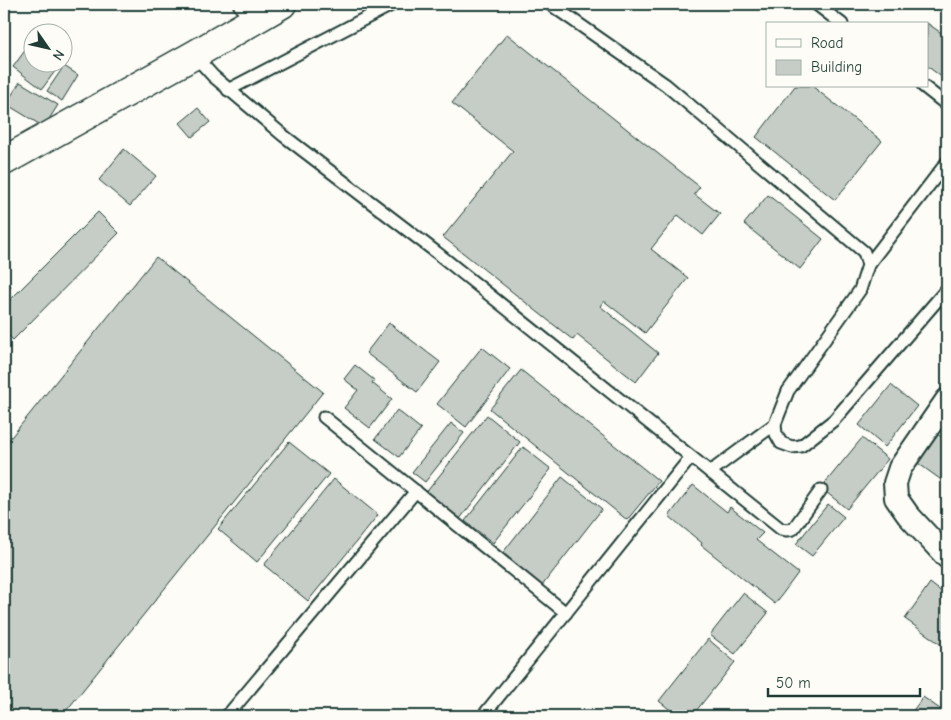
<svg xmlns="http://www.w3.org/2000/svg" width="951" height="720" font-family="'Comic Neue',sans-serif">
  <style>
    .building { fill: #c6cdc7; stroke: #1f3d34 }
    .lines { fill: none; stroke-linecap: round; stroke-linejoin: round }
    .lane-casing { stroke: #1f3d34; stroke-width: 15 }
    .street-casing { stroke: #1f3d34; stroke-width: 26 }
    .highway-casing { stroke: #1f3d34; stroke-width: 31 }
    .lane { stroke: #fdfcf7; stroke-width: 11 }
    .street { stroke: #fdfcf7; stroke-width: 22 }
    .highway { stroke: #fdfcf7; stroke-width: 28 }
  </style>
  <rect width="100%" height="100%" fill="#fdfcf7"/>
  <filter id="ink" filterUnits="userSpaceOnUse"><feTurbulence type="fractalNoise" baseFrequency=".02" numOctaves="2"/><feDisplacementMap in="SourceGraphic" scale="10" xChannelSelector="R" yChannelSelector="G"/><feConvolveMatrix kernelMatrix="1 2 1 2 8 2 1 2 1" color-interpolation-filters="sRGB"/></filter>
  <g filter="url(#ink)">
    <g class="building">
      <path d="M 150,4 L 164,4 L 157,11 Z"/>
      <path d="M 927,23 L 947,37 L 947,81 L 927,66 Z"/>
      <path d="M 507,34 L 700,187 L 694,194 L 720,214 L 703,235 L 678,215 L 651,249 L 688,278 L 645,333 L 604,301 L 600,306 L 658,353 L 636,382 L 577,335 L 573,340 L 443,237 L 513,151 L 452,103 Z"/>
      <path d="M 29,45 L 32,48 L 32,62 L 52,62 L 58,67 L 42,89 L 13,67 Z"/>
      <path d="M 64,66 L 78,75 L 62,101 L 47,91 Z"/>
      <path d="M 20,82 L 58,105 L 44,127 L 6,104 Z"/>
      <path d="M 795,86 L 812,86 L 882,141 L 835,200 L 756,137 Z"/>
      <path d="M 198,108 L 210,122 L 192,137 L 180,123 Z"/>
      <path d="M 124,149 L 156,176 L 130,206 L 99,180 Z"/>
      <path d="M 768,195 L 823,239 L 800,269 L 744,224 Z"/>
      <path d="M 98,212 L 119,233 L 13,340 L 4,331 L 4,306 Z"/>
      <path d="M 156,257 L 323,392 L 62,716 L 4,716 L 4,446 Z"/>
      <path d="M 4,280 L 11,286 L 4,296 Z"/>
      <path d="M 389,323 L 440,362 L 417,392 L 366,353 Z"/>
      <path d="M 482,347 L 510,369 L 466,427 L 437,404 Z"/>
      <path d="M 355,365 L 374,380 L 372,383 L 392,399 L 370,428 L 344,408 L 358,390 L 344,379 Z"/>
      <path d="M 521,370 L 659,481 L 627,520 L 490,409 Z"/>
      <path d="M 891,385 L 917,406 L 885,447 L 859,425 Z"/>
      <path d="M 397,410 L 421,429 L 399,457 L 375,439 Z"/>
      <path d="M 487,415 L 520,442 L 459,520 L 425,494 Z"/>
      <path d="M 451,423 L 464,433 L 425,482 L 412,472 Z"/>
      <path d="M 932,430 L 947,441 L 947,484 L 912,459 Z"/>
      <path d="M 862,438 L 888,459 L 847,509 L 821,488 Z"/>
      <path d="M 289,442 L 329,474 L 257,562 L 218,529 Z"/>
      <path d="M 523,447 L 551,469 L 493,543 L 465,521 Z"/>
      <path d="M 562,477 L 602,509 L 541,587 L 501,555 Z"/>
      <path d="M 334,479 L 378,515 L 308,601 L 264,565 Z"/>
      <path d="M 693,485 L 727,512 L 730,507 L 763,533 L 756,540 L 798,573 L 775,604 L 701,545 L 702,543 L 669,516 Z"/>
      <path d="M 828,504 L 844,517 L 812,556 L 796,544 Z"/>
      <path d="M 930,583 L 947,596 L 947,649 L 905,619 Z"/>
      <path d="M 743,593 L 768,613 L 735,654 L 710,635 Z"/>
      <path d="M 708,639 L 735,662 L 692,716 L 678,716 L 659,701 Z"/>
      <path d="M 923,697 L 947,714 L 947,716 L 909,716 Z"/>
    </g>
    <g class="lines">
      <g class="lane-casing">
        <g id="lane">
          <path d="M 550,4 L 666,85 L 864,252 L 868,265 L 860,290 L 788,391 L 775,424 L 776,434 L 781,443 L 792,447 L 801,446 L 834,420 L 947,289"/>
          <path d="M 816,4 L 842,24"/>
          <path d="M 194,55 L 213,76 L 284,136 L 436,252 L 781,529 L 787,530 L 793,529 L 821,490"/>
          <path d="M 923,86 L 947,105"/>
          <path d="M 228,90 L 393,4"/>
          <path d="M 868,265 L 947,162"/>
          <path d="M 324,417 L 566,613"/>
          <path d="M 710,472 L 775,424"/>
          <path d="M 227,716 L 416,491"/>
          <path d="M 483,716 L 691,457"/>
        </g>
      </g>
      <g class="street-casing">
        <g id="street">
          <path d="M 245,4 L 258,18"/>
          <path d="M 947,400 L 900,468 L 895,483 L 896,498 L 908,515 L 947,557"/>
        </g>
      </g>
      <g class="highway-casing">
        <path id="highway" d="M 4,161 L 194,55 L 282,4"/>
      </g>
      <use href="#lane" class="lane"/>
      <use href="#street" class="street"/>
      <use href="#highway" class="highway"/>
    </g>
  </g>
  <rect width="951" height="720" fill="none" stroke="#fdfcf7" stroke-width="20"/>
  <rect x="10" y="10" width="931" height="700" fill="none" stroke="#1f3d34" stroke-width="2" filter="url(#ink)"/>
  <rect x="766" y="22" width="162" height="65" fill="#fdfcf7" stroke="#a4b0a9"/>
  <rect x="776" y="39" width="25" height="8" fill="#fdfcf7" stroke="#a4b0a9"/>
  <text x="811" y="48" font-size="15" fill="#1f3d34">Road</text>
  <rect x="776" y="60" width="25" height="15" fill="#c6cdc7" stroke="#a4b0a9"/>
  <text x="811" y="72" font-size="15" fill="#1f3d34">Building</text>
  <g transform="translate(48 48) rotate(124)"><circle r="24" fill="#fdfcf7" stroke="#a4b0a9"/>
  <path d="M0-4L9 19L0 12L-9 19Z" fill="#1f3d34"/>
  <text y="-8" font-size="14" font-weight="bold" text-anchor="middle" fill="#1f3d34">N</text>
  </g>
  <path d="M768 688v8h152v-8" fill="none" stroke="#1f3d34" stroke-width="2.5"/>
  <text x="776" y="688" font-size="15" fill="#1f3d34" stroke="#fdfcf7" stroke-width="4" paint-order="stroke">50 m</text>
</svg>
